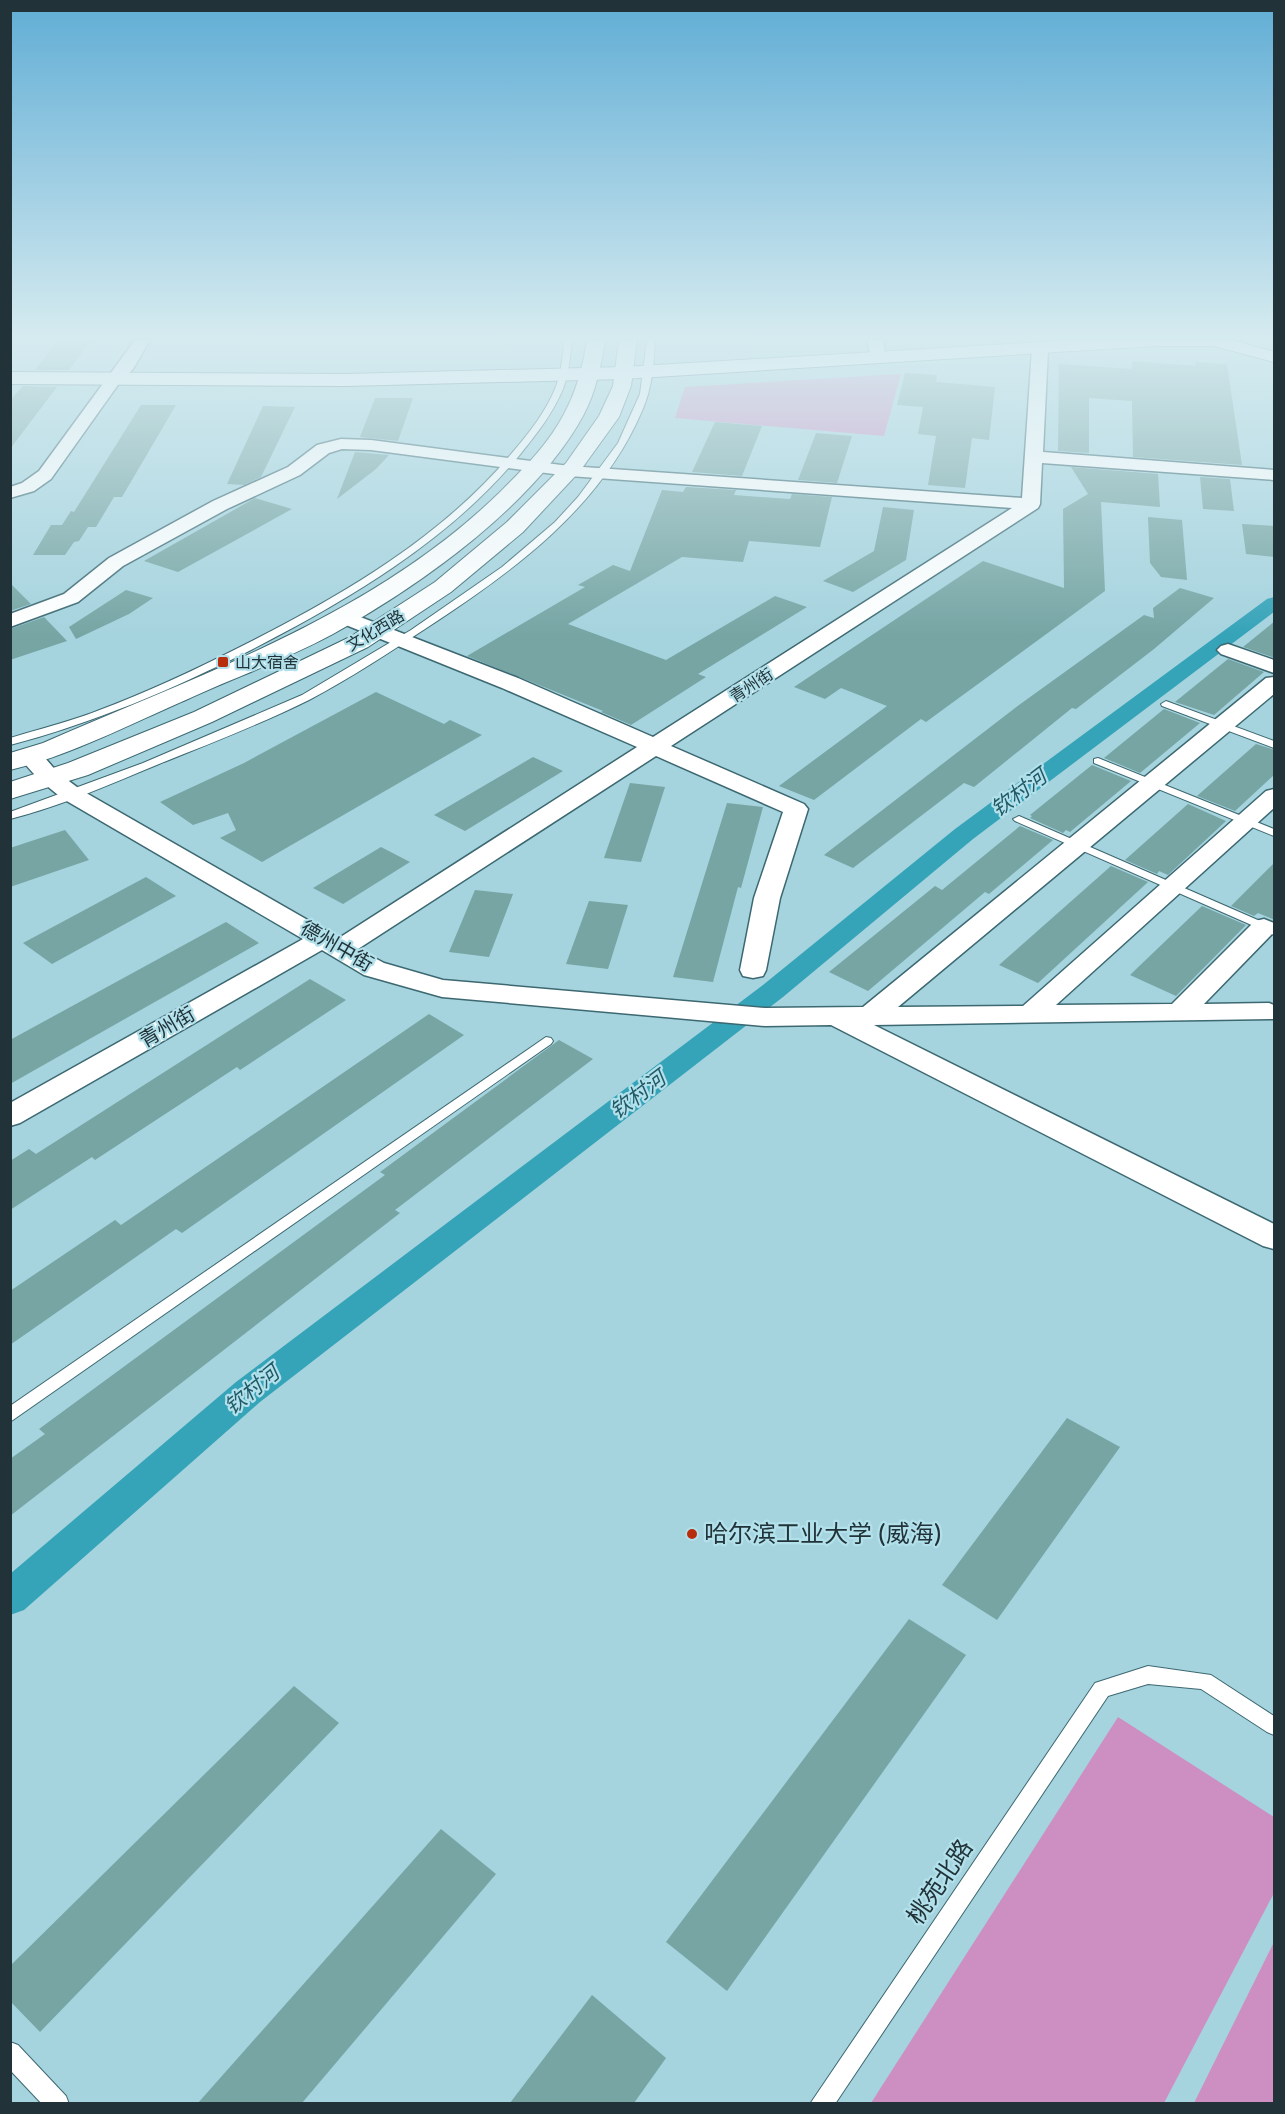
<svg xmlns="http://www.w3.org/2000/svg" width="1285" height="2114" font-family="'Varela Round','Noto Sans SC',sans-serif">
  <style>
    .green { fill: #cd8fc2 }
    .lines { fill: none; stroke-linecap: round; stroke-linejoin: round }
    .canal { fill: #35a3b8; fill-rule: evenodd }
    .building { fill: #76a5a4 }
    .lane-casing { stroke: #3c6871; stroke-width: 2 }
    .street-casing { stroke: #3c6871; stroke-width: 3 }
    .secondary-casing { stroke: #3c6871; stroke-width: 2 }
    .primary-casing { stroke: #3c6871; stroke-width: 2 }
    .lane { fill: #fff; fill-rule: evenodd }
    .street { fill: #fff; fill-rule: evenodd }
    .secondary { fill: #fff; fill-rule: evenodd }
    .primary { fill: #fff; fill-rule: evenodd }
    .poi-dot { fill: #b82d0c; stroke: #b2e0eb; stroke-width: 2 }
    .labels { text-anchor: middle; stroke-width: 4.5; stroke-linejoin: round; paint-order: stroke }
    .far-street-label { font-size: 16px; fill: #213338; stroke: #b2e0eb }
    .far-poi-label { font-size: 16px; fill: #213338; stroke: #b2e0eb; text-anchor: start }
    .street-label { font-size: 20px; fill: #213338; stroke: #b2e0eb }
    .water-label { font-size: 21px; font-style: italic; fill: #205a66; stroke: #b2e0eb }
    .near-poi-label { font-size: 24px; fill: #213338; stroke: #b2e0eb; text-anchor: start }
    .near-street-label { font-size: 24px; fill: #213338; stroke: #b2e0eb }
  </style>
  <rect width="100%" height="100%" fill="#a5d3de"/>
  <g class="green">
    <path d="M 901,374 L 884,436 L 675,418 L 685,387 Z"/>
    <path d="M 1118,1717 L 1274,1817 L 1274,1893 L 1164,2103 L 871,2103 Z"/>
    <path d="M 1274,1942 L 1274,2103 L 1194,2103 Z"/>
  </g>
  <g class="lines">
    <path class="canal" d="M 1274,597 L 1274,612 L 973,839 L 783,997 L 260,1402 L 24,1610 L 10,1615 L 10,1574 L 236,1382 L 763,985 L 955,829 L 1267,599 Z"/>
  </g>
  <g class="building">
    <path d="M 58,340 L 91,340 L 69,370 L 35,370 Z"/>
    <path d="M 1132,361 L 1196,366 L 1195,362 L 1227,364 L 1242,465 L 1133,457 L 1132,401 L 1089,398 L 1089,453 L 1058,451 L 1059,364 L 1132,369 Z"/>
    <path d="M 905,373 L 937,375 L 936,382 L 995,387 L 989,440 L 972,438 L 965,488 L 928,485 L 936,436 L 918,434 L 923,407 L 897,405 Z"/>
    <path d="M 23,386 L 57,387 L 10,449 L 10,400 Z"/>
    <path d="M 375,398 L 413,398 L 398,441 L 360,437 Z"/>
    <path d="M 141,405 L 176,405 L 122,497 L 114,497 L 96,527 L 88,527 L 79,541 L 74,542 L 65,555 L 33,555 L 51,525 L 62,525 L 71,511 L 74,512 Z"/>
    <path d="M 263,406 L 295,407 L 261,477 L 244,485 L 227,484 Z"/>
    <path d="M 715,422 L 762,426 L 742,476 L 692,472 Z"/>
    <path d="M 816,433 L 852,436 L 837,483 L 798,480 Z"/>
    <path d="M 355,452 L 389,455 L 376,469 L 337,499 Z"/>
    <path d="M 1071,467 L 1158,474 L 1160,507 L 1101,502 L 1105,591 L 926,722 L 921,719 L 814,800 L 779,786 L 887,706 L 841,688 L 825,699 L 794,687 L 983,561 L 1064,588 L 1063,509 L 1088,494 Z"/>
    <path d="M 1200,477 L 1230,479 L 1234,511 L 1203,509 Z"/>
    <path d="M 686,487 L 736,490 L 734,495 L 790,499 L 792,494 L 832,497 L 820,547 L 749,541 L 743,562 L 682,557 L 568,624 L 666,660 L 775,596 L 807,607 L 698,674 L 706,677 L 631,725 L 601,712 L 603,711 L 467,656 L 585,587 L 578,585 L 613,565 L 630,571 L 662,490 L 683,492 Z"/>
    <path d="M 255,498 L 292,509 L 178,572 L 144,561 Z"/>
    <path d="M 883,507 L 914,510 L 906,560 L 853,592 L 823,581 L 874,551 Z"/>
    <path d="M 1148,517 L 1182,520 L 1187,580 L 1161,577 L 1150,563 Z"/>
    <path d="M 1242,524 L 1275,526 L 1275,557 L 1246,554 Z"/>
    <path d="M 10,583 L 31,604 L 10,611 Z"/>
    <path d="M 1180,588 L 1214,598 L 1154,649 L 1076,709 L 1072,708 L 974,787 L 964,783 L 853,868 L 824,855 L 1019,705 L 1144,615 L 1154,618 L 1153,608 Z"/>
    <path d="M 126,590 L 153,598 L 129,614 L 76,639 L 69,627 Z"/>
    <path d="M 44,617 L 67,641 L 10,660 L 10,629 Z"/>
    <path d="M 1275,621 L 1275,658 L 1243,647 Z"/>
    <path d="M 1228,659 L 1264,672 L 1214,715 L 1175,702 Z"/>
    <path d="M 376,692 L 444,724 L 450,720 L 482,735 L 262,862 L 220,838 L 236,830 L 228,813 L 193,825 L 160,802 L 244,763 Z"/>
    <path d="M 1164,709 L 1200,723 L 1140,773 L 1104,758 Z"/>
    <path d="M 1256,744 L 1275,750 L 1275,774 L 1235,811 L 1197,796 Z"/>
    <path d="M 533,757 L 563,771 L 465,831 L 434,815 Z"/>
    <path d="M 1092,765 L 1131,781 L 1070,832 L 1066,830 L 1063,833 L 1030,818 L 1032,816 L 1030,815 Z"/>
    <path d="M 630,783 L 665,787 L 641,862 L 604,858 Z"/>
    <path d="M 727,803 L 763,807 L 741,888 L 738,887 L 713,982 L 673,977 Z"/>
    <path d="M 1188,804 L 1226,821 L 1168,875 L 1159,871 L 1157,874 L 1125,860 Z"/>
    <path d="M 1020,826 L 1053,840 L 989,894 L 985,892 L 868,991 L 829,972 L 935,886 L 942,890 Z"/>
    <path d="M 65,830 L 89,860 L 10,887 L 10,848 Z"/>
    <path d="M 381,847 L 410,862 L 343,904 L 313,888 Z"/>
    <path d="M 1275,862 L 1275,920 L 1258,913 L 1254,916 L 1231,906 Z"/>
    <path d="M 1111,866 L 1148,882 L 1038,983 L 999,965 Z"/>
    <path d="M 146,877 L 176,896 L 52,964 L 23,943 Z"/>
    <path d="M 475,890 L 513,894 L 489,957 L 449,952 Z"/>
    <path d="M 589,901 L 628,905 L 608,969 L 566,964 Z"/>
    <path d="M 1202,906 L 1246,925 L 1176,996 L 1130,975 Z"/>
    <path d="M 226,922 L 259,943 L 10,1084 L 10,1040 Z"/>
    <path d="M 310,979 L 346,1000 L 240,1070 L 237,1067 L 95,1160 L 92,1157 L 10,1210 L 10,1161 L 29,1149 L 36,1154 Z"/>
    <path d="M 429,1014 L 464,1035 L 182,1233 L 176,1229 L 10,1345 L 10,1291 L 115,1220 L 121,1225 Z"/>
    <path d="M 559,1040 L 593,1059 L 395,1210 L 400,1213 L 10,1516 L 10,1459 L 45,1434 L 39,1429 L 385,1175 L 380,1172 Z"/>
    <path d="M 1067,1418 L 1120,1447 L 997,1620 L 942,1585 Z"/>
    <path d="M 909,1619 L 966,1655 L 727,1991 L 666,1942 Z"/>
    <path d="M 294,1686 L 339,1723 L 40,2032 L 10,2001 L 10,1966 Z"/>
    <path d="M 441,1829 L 496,1874 L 302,2103 L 198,2103 Z"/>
    <path d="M 592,1995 L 666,2058 L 634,2103 L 510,2103 Z"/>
  </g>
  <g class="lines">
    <g class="lane-casing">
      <g id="lane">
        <path d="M 564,340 L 572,340 C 570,357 569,374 563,389 C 552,415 535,436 518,457 C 447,542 348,600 251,650 C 173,689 94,723 10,745 L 10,738 C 39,729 69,722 97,711 C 148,692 197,669 246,644 C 343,595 442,537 512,453 C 529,433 545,413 555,389 C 561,374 563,357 564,340 Z"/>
        <path d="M 647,340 L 655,340 C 654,364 652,389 642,411 C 600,509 511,573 425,629 C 387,654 349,679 309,700 C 261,724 209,744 159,764 C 111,784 61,806 10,819 L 10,812 L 143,763 L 302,695 L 411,630 L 502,567 L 555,522 L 578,497 L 618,443 L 640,394 Z"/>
        <path d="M 1166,701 L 1274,741 L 1274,748 L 1162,706 L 1161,704 Z"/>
        <path d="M 1098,758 L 1274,829 L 1274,836 L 1094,763 L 1094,759 Z"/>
        <path d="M 1019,816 L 1274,927 L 1274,935 L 1015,821 L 1013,819 Z"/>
        <path d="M 546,1037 L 551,1038 L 553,1041 L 551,1044 L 10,1422 L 10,1406 Z"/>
        <path d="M 1148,1666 L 1211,1675 L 1274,1716 L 1274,1735 L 1267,1732 L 1201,1689 L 1148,1684 L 1108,1696 L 835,2104 L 810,2104 L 1095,1683 Z"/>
        <path d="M 10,2042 L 18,2045 L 66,2096 L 69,2104 L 42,2104 L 10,2070 Z"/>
      </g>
    </g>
    <g class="street-casing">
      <g id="street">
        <path d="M 135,340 L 150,340 L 133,369 L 120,382 L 51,479 L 34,491 L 10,498 L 10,487 L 22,483 L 39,471 Z"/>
        <path d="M 867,340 L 883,340 L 886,359 L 884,362 L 872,362 Z"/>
        <path d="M 1040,344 L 1048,349 L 1043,452 L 1274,470 L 1274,480 L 1042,463 L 1040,504 L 1038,508 L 671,746 L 804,804 L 808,809 L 780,898 L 766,970 L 763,976 L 753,978 L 743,976 L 740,970 L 754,898 L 783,812 L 656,756 L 358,949 L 384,963 L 443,980 L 765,1008 L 863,1007 L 1266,678 L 1274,677 L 1274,694 L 898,1007 L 1023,1006 L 1266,791 L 1274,789 L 1274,808 L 1056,1005 L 1172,1004 L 1255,921 L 1264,919 L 1274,923 L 1273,933 L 1204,1004 L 1269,1003 L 1274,1005 L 1274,1019 L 874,1025 L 1274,1224 L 1274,1249 L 1263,1246 L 831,1025 L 765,1026 L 442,997 L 364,975 L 322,950 L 20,1123 L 10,1126 L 10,1103 L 303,939 L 65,800 C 47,787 32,774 19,756 L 23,751 L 39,751 L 58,773 L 81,790 L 339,938 L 637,747 L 502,688 L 336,621 L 333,617 L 336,613 L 350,613 L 518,678 L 653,737 L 1012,508 L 569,476 L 371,450 L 342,449 L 329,453 L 300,475 L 227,509 L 123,566 L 78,602 L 10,627 L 10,614 L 64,594 L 109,558 L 213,501 L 288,467 L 317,445 L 341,439 L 371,440 L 569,466 L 1022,498 L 1032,349 Z"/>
        <path d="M 1228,644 L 1274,660 L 1274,673 L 1221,654 L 1217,650 L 1221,646 Z"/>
      </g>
    </g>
    <g class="secondary-casing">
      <path id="secondary" d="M 1075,340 L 1232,340 L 1274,352 L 1274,362 L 1214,346 L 1154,346 L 623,379 L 346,386 L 10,384 L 10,372 L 346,374 L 623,367 Z"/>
    </g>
    <g class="primary-casing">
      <g id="primary">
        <path d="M 587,340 L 605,340 C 601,366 596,391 584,414 C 536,504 421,585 333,634 C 287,659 236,677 188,699 C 130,724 72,755 10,770 L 10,753 L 43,743 C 201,674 372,616 498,494 C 523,469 548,445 564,414 C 577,390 583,366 587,340 Z"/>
        <path d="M 619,340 L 637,340 L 631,386 L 619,417 L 580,471 L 523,532 L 451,592 L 368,647 L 212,722 L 88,775 L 10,799 L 10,782 L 68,763 L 194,712 L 350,637 L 435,582 L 507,522 L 566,463 L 599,416 L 613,386 Z"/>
      </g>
    </g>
    <use href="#lane" class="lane"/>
    <use href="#street" class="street"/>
    <use href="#secondary" class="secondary"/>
    <use href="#primary" class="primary"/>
  </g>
  <linearGradient id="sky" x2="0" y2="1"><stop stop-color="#60add5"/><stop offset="0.53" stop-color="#d6ebf0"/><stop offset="1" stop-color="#d6ebf0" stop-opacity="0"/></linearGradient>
  <rect width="1285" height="636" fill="url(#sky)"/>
  <g class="poi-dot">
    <rect x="217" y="656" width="12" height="12" rx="3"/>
    <circle cx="692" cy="1534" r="6"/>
  </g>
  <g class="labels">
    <g class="far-street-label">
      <text transform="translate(375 630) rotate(-31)" y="6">文化西路</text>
      <text transform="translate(751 685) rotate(-33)" y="6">青州街</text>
    </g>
    <g class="far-poi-label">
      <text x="235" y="668">山大宿舍</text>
    </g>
    <g class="street-label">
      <text transform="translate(337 946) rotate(30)" y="7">德州中街</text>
      <text transform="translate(167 1027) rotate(-30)" y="7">青州街</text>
    </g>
    <g class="water-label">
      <text transform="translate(1019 793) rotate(-37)" y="7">钦村河</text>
      <text transform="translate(638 1095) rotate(-37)" y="7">钦村河</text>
      <text transform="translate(252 1390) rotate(-39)" y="7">钦村河</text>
    </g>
    <g class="near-poi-label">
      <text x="704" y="1542">哈尔滨工业大学 (威海)</text>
    </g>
    <g class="near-street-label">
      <text transform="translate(940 1882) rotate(-56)" y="8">桃苑北路</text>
    </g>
  </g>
  <rect width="1285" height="2114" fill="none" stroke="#213338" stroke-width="24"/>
</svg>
